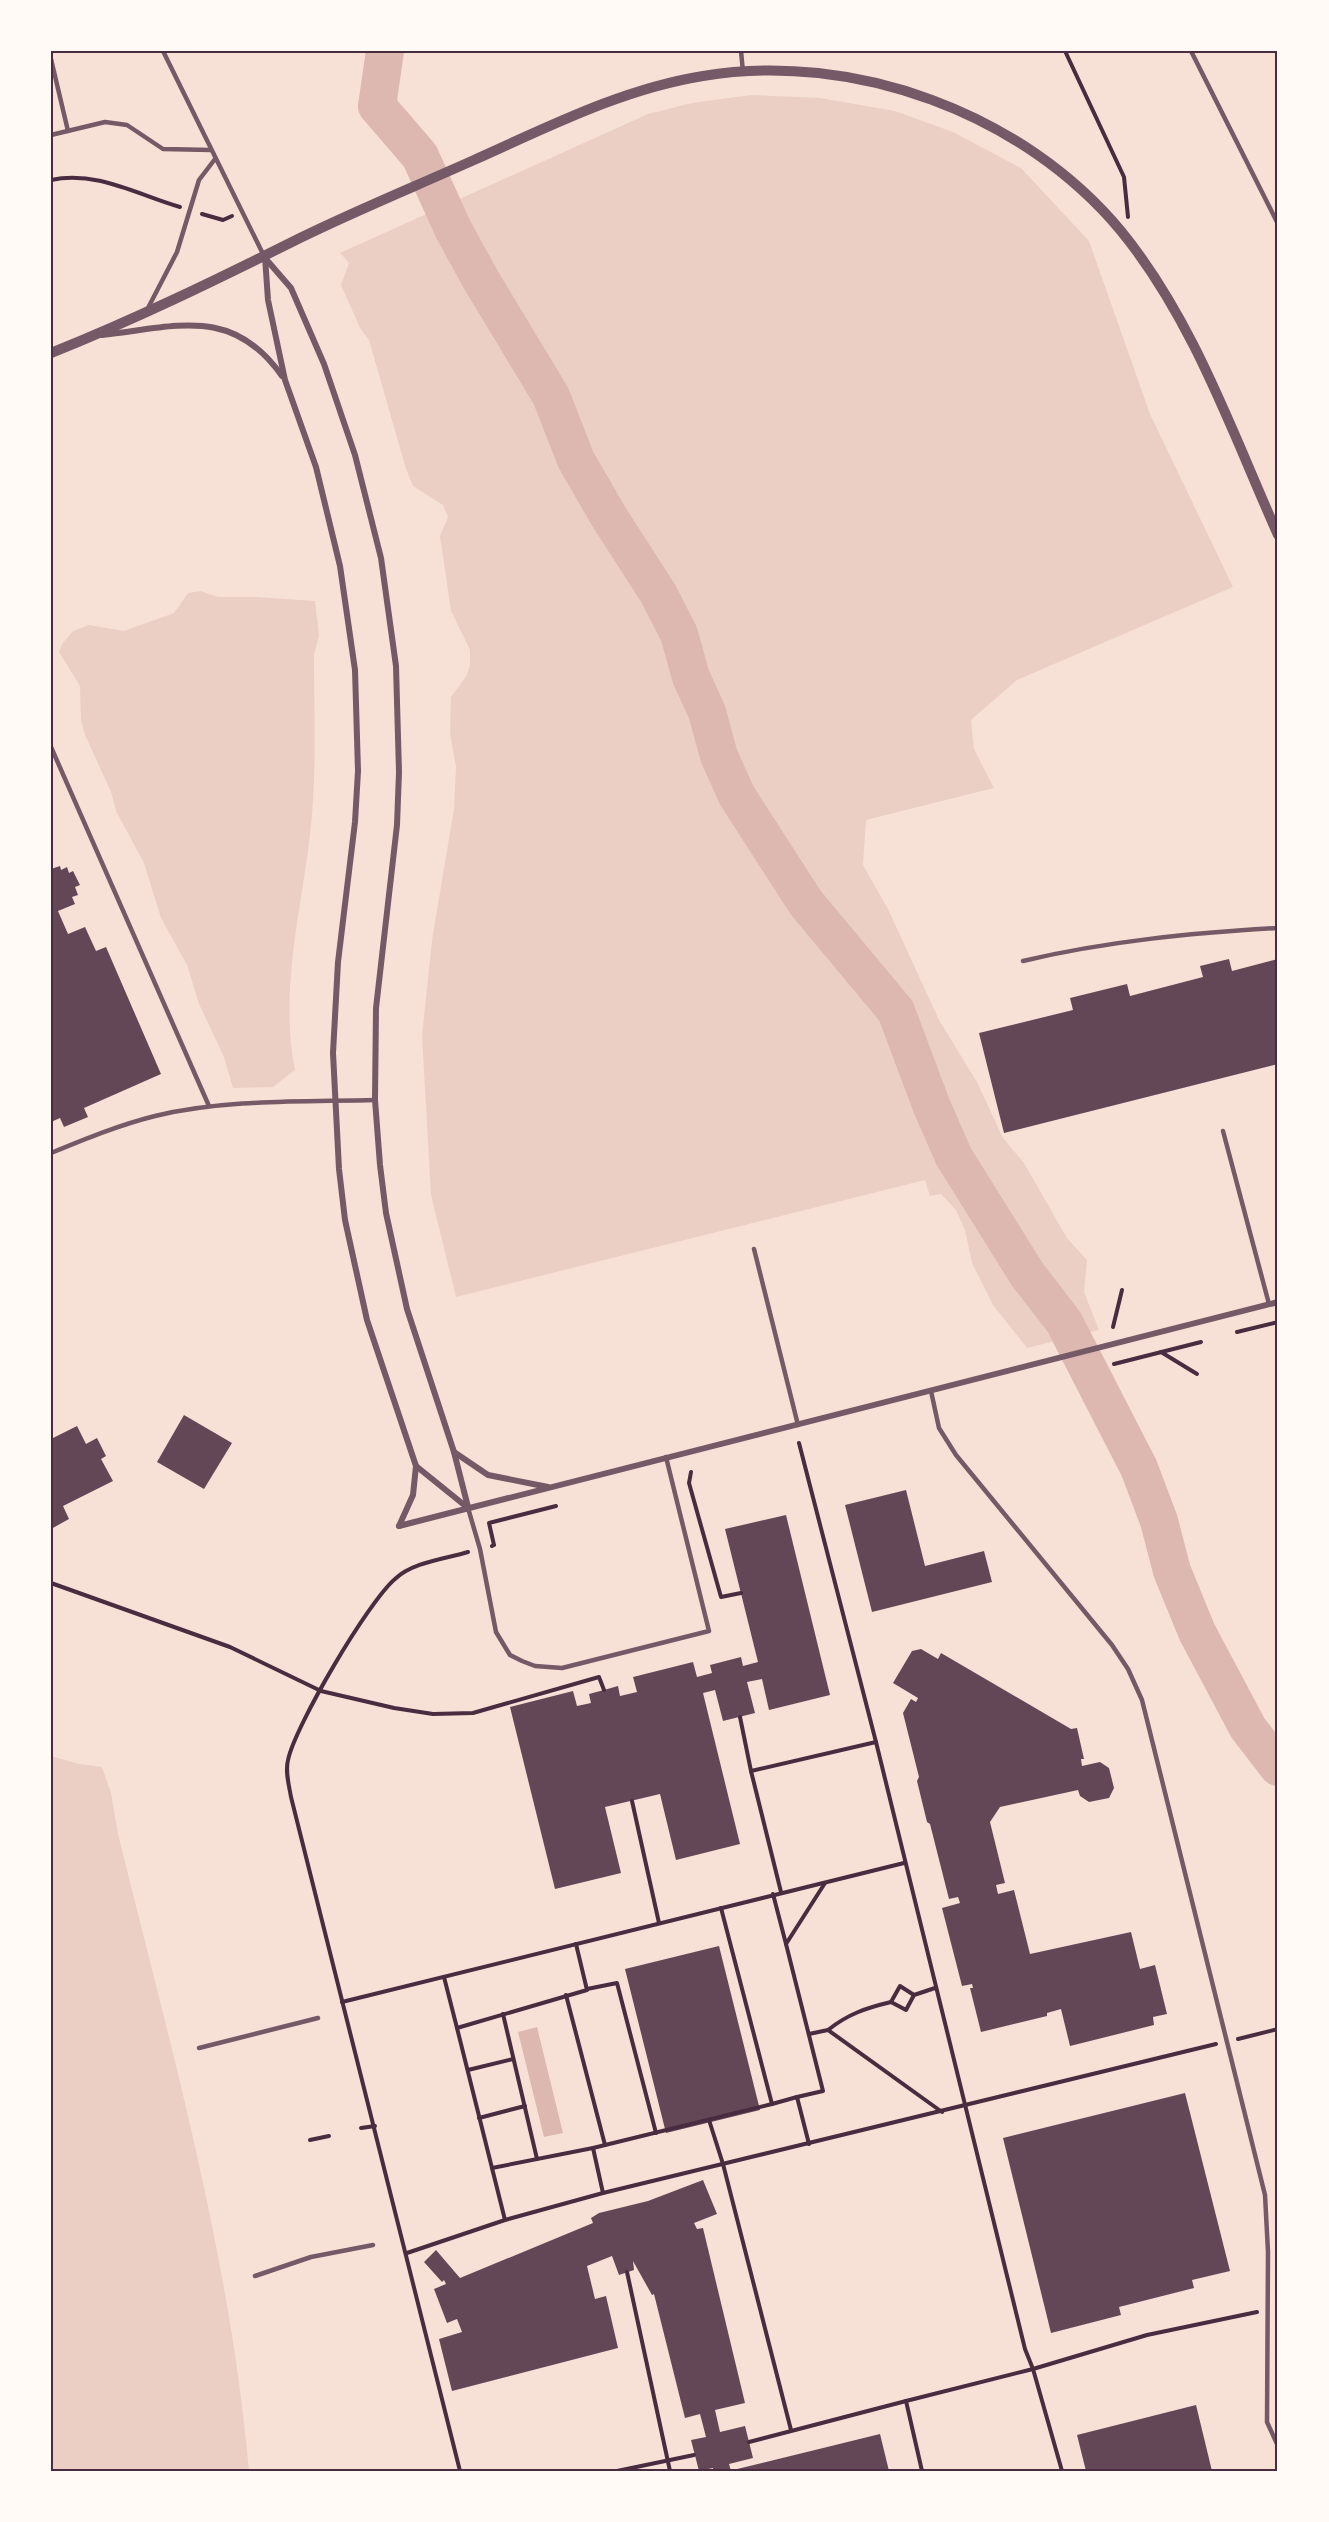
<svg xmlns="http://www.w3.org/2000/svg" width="1329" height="2522" font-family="'PT Serif',serif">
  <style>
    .green { fill: #ebcfc5 }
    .water { fill: #dcb8b0 }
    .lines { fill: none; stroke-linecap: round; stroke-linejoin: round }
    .river { stroke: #dcb8b0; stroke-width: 38 }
    .building { fill: #644757 }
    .path { stroke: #4a2c40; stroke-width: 4 }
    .service { stroke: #755966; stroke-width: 4.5 }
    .minor { stroke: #755966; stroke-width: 6 }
    .tertiary { stroke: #755966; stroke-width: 10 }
    .neatline { fill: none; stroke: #4a2c40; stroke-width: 2 }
  </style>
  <rect width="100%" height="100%" fill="#f7e1d7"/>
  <g class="green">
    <path d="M 751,95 L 820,98 L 895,111 L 953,132 L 1021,168 L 1089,241 L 1150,414 L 1233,587 L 1017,680 L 971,720 L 974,749 L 994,788 L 866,820 L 863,865 L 889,911 L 939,1020 L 977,1082 L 1003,1138 L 1024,1163 L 1067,1238 L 1087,1260 L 1084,1292 L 1099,1330 L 1027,1348 L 993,1305 L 972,1263 L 965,1230 L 956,1210 L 941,1194 L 930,1196 L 925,1180 L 456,1297 L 431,1195 L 422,1036 L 432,940 L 454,809 L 456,767 L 450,733 L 451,697 L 467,675 L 470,665 L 470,650 L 451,611 L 440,536 L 448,517 L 443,505 L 413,486 L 406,469 L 369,340 L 360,328 L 341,285 L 349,263 L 340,253 L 648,114 L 692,103 Z"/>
    <path d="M 201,591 L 218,597 L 257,597 L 315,601 L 319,635 L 314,655 C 314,703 316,753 313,801 C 308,890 277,981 295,1070 L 273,1087 L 233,1088 L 224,1057 L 199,1004 L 187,965 L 161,918 L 144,863 L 116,811 L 111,792 L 85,735 L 81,720 L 80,686 L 59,652 L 62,644 L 73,631 L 89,625 L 124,631 L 174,613 L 188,593 Z"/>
    <path d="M 51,1756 L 79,1764 L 102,1767 L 111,1793 L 118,1834 C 170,2044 230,2255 249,2471 L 51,2471 Z"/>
  </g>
  <path class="water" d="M 537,2027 L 563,2133 L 544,2137 L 518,2032 Z"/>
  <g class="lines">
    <path class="river" d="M 385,51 L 377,106 L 420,156 L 453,229 L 481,280 L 551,396 L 576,460 L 609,517 L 658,593 L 679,634 L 691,677 L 707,712 L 719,756 L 737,796 L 806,903 L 896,1011 L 932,1107 L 954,1157 L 1027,1274 L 1064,1322 L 1139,1468 L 1159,1521 L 1172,1571 L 1197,1632 L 1248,1728 L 1278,1767"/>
  </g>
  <g class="building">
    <path d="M 60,866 L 61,870 L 67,867 L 69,873 L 73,871 L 80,885 L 75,887 L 78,895 L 72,897 L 75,904 L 58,911 L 68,934 L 85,927 L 96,951 L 106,947 L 161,1074 L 84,1108 L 88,1117 L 64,1127 L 60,1118 L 51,1122 L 51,869 Z"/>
    <path d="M 1229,959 L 1232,971 L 1278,959 L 1278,1064 L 1004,1133 L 979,1033 L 1073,1010 L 1070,998 L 1127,984 L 1130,996 L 1203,977 L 1200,966 Z"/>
    <path d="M 184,1415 L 232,1443 L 204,1489 L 157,1462 Z"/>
    <path d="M 77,1426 L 86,1444 L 97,1438 L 106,1456 L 101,1459 L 113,1481 L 63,1506 L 69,1519 L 51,1529 L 51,1439 Z"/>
    <path d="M 906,1490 L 925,1566 L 984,1551 L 992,1582 L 872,1612 L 845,1505 Z"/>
    <path d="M 786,1515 L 830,1695 L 769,1710 L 762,1679 L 747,1682 L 755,1713 L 723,1721 L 715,1690 L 703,1693 L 740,1844 L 676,1860 L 660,1794 L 605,1807 L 621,1873 L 555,1889 L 510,1707 L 573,1691 L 577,1706 L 591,1703 L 589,1694 L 604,1690 L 618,1686 L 620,1696 L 637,1692 L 633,1677 L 693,1662 L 697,1677 L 712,1673 L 710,1665 L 741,1657 L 743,1666 L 758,1662 L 725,1529 Z"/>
    <path d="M 921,1649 L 938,1659 L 941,1653 L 1071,1729 L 1077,1728 L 1084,1759 L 1081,1759 L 1082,1766 L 1100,1762 L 1109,1768 L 1114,1788 L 1109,1798 L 1089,1802 L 1080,1796 L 1078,1790 L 1000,1807 L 990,1822 L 1005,1883 L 996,1885 L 998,1894 L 1014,1890 L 1030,1954 L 1131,1932 L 1140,1969 L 1155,1965 L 1167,2014 L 1153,2017 L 1154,2025 L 1070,2046 L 1061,2009 L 1047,2013 L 1047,2016 L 981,2032 L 970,1988 L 973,1988 L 972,1984 L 962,1986 L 942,1908 L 960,1903 L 958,1897 L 949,1899 L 930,1824 L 927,1822 L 917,1781 L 919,1777 L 903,1713 L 911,1699 L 916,1702 L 918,1698 L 893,1683 L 912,1651 Z"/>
    <path d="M 719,1946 L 760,2110 L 666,2133 L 625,1969 Z"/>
    <path d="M 1185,2093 L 1230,2271 L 1192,2280 L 1194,2288 L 1119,2307 L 1121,2315 L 1051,2333 L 1003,2138 Z"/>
    <path d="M 703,2180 L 717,2214 L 694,2223 L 697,2229 L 703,2228 L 745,2403 L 715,2410 L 720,2432 L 745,2426 L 753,2458 L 729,2464 L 731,2471 L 713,2471 L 713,2468 L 699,2471 L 691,2440 L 706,2437 L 700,2414 L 685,2418 L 654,2294 L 652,2295 L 633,2261 L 634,2270 L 619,2275 L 612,2256 L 587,2266 L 595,2299 L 606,2296 L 618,2348 L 452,2391 L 439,2339 L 462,2332 L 457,2319 L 447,2323 L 434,2289 L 446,2284 L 444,2280 L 442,2282 L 424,2262 L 436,2250 L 460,2278 L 593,2223 L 591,2218 L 599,2213 L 648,2201 Z"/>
    <path d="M 1196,2405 L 1212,2471 L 1086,2471 L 1077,2435 Z"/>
    <path d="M 880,2434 L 889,2471 L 733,2471 L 733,2470 Z"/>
  </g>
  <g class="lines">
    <g class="path">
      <path d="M 1065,51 L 1124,177 L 1128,217"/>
      <path d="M 51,180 C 96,170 138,195 180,207"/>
      <path d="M 202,214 L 223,220 L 232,216"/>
      <path d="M 1113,1327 L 1122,1290"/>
      <path d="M 1237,1332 L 1278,1322"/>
      <path d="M 1161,1352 L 1197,1374"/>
      <path d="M 1114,1364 L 1201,1342"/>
      <path d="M 799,1443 L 876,1742 L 1025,2349 L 1033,2369 L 1062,2471"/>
      <path d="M 691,1472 L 689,1483 L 721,1597 L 741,1593"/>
      <path d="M 492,1546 L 494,1545 L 489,1523 L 556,1506"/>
      <path d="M 51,1583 L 230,1647 L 321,1691 L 394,1708 L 433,1714 L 473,1713 L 599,1677 L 604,1690"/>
      <path d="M 740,1717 L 751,1771"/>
      <path d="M 632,1801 L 659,1923"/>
      <path d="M 781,1892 L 751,1771 L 876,1742"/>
      <path d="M 773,1894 L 786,1944 L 825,1883"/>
      <path d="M 721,1908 L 772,2104 L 797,2097 L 809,2144"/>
      <path d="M 786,1944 L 823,2091 L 797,2097"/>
      <path d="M 444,1977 L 457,2028 L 587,1990 L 576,1944"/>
      <path d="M 587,1989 L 617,1983 L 656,2133"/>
      <path d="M 566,1995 L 605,2145"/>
      <path d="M 342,2002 L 904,1863"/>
      <path d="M 891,2002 L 900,1986 L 914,1995"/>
      <path d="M 503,2014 L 537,2159"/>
      <path d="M 457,2028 L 505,2220"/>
      <path d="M 828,2030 C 848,2014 866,2008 891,2002 L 906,2010 L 914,1995 L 935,1988"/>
      <path d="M 809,2034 L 828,2030 L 942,2112"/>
      <path d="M 1238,2039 L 1278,2029"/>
      <path d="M 468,2070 L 513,2059"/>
      <path d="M 479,2118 L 525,2106"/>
      <path d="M 709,2120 L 723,2164 L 791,2430"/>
      <path d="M 361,2128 L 375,2126"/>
      <path d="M 310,2140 L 329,2136"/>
      <path d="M 593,2148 L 603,2193"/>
      <path d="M 492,2168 L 593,2148 L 772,2104"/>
      <path d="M 407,2253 L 505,2220 L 603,2193 L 1216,2044"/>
      <path d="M 627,2272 L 670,2471"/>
      <path d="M 749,2442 L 906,2401"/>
      <path d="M 460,2471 L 291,1797 C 289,1785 285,1772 288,1760 C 295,1726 368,1602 395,1579 C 413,1562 445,1559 468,1552"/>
      <path d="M 617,2471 L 694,2455"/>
      <path d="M 922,2471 L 906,2401 L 1033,2369 L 1147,2335 L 1257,2312"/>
    </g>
    <g class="service">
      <path d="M 163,51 L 264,256"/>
      <path d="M 741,51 L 743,72"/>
      <path d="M 1191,51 L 1278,224"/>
      <path d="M 51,59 L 68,131"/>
      <path d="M 51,135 L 105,122 L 127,125 L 163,149 L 211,150"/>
      <path d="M 148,308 L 177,252 L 199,180 L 215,159"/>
      <path d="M 51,747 L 209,1106"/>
      <path d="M 1023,961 C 1107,941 1192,933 1278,928"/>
      <path d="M 1223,1131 L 1269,1304"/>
      <path d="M 51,1153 C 85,1139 119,1125 155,1116 C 226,1099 303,1102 375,1100"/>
      <path d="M 754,1249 L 798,1425"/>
      <path d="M 931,1391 L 939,1428 L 956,1455 L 1112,1645 L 1128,1669 L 1142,1700 L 1265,2195 L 1268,2252 L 1267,2422 L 1278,2446"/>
      <path d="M 468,1508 L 480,1549 L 496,1632 L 510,1655 L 522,1661 L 535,1666 L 562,1668 L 709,1631 L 666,1457"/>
      <path d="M 199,2048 L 318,2018"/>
      <path d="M 255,2276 L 311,2257 L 373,2245"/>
    </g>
    <g class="minor">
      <path d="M 265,257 L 268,300 L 285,380 L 316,467 L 340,566 L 355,670 L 358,771 L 355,822 L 338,962 L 333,1053 L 339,1169 L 345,1220 L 367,1320 L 416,1466 L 468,1508"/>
      <path d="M 265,258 L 291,288 L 324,364 L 355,455 L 381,558 L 396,666 L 399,772 L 397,825 L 376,1008 L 375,1100 L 380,1165 L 386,1213 L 407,1309 L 454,1452 L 468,1507"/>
      <path d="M 102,335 C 176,327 232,305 282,376"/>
      <path d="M 454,1452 L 488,1475 L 548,1487"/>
      <path d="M 399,1526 L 1278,1302"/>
      <path d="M 399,1526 L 413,1495 L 416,1466"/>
    </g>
    <path class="tertiary" d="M 51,353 C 136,319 218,279 300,238 C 357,210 416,186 474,160 C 548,127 622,89 703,76 C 854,51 1023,113 1121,231 C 1193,319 1232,432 1278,535"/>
  </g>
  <rect width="1329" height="2522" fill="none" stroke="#fffaf5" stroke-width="105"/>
  <rect x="52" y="52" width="1224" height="2418" class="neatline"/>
</svg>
